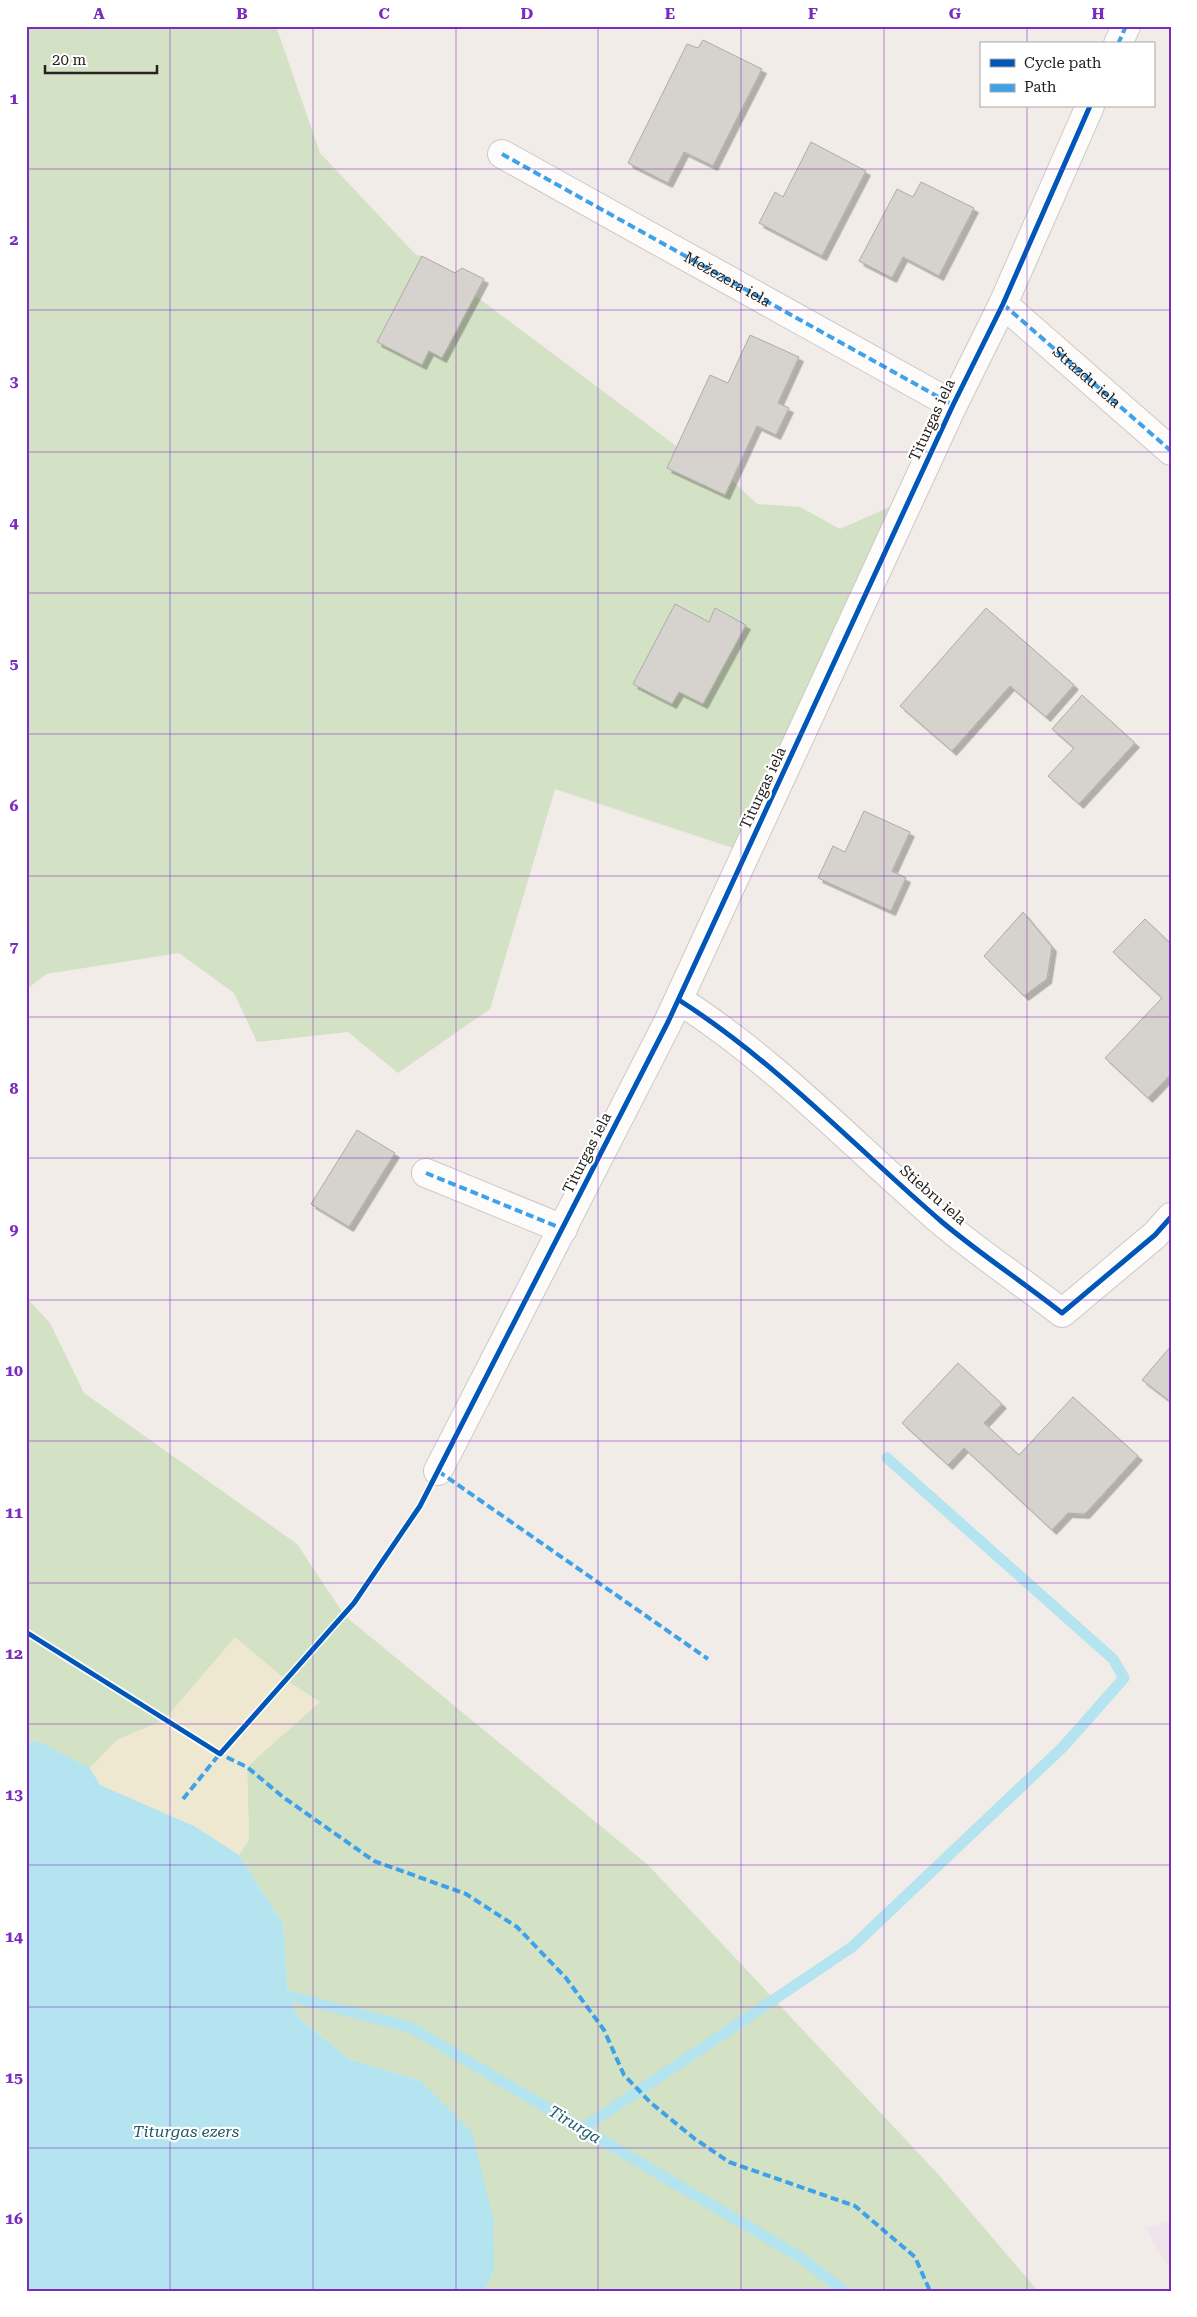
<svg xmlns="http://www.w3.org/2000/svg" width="1197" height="2317" font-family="'Roboto Serif',serif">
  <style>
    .industrial { fill: #f0e4ec }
    .green { fill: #d3e1c5 }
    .sand { fill: #efe8d1 }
    .water { fill: #b3e4ef }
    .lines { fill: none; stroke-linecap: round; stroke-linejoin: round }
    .stream { stroke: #b3e4ef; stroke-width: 11 }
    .building { fill: #d6d2ce; stroke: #afaba7; filter: url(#shadow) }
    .street-casing { stroke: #ccc9c5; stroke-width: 30 }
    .street { stroke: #fdfcfb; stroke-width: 28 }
    .quiet { stroke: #3ea2ea; stroke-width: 4; stroke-dasharray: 8 4; stroke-linecap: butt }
    .cycleway-casing { stroke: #fff; stroke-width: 8 }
    .cycleway { stroke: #0057b8; stroke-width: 5 }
    .grid { fill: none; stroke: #7b2cbf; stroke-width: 1; stroke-opacity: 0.55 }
    .labels { text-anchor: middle; stroke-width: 4.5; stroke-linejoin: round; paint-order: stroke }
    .street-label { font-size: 15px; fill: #25221f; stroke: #fff }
    .water-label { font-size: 16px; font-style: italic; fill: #205a68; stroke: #fff }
    .neatline { fill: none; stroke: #7b2cbf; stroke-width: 2 }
    .grid-label { font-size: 16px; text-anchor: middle; font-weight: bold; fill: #7b2cbf }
  </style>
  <defs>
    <filter id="shadow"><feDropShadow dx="4.5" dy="4.5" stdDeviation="0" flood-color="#0004"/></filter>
  </defs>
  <rect width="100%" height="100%" fill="#f1ece7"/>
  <path class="industrial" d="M 1171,2221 L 1171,2271 L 1145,2228 Z"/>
  <g class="green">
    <path d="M 26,26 L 276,26 L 320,153 L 416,255 L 422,256 L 675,445 L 718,467 L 757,504 L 800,507 L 840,529 L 912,497 L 745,852 L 555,789 L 490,1009 L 398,1073 L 348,1032 L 257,1042 L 234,993 L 179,953 L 46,974 L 26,990 Z"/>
    <path d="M 26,1297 L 50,1323 L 84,1393 L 297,1544 L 345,1616 L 648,1865 L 938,2174 L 1038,2291 L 484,2291 L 494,2271 L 421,2081 L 349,2059 L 299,2018 L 288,1996 L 283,1924 L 239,1855 L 249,1839 L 247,1767 L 261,1754 L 164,1720 L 117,1740 L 90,1768 L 38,1741 L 26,1742 Z"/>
  </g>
  <path class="sand" d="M 235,1637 L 285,1679 L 320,1702 L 247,1767 L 249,1839 L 239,1855 L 194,1826 L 142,1806 L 99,1785 L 90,1768 L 117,1740 L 164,1720 Z"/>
  <path class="water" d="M 38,1741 L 90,1768 L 100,1785 L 194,1826 L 239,1855 L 283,1924 L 288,1996 L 299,2018 L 349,2059 L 421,2081 L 472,2132 L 493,2218 L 494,2271 L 484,2291 L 26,2291 L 26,1742 Z"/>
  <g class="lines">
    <g class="stream">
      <path d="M 288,1996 L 410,2027 L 803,2259 L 844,2291"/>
      <path d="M 582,2129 L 852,1947 L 1063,1747 L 1124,1678 L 1113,1659 L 887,1458"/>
    </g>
  </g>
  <g class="building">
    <path d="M 703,40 L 762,69 L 713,166 L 684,152 L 668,183 L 628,163 L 687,44 L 698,48 Z"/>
    <path d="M 811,142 L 866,171 L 822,256 L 759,223 L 775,192 L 783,197 Z"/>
    <path d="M 921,182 L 974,208 L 939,276 L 903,257 L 892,278 L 859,261 L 897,189 L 913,197 Z"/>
    <path d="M 422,256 L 455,273 L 462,268 L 484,279 L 442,358 L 429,351 L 422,365 L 377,342 Z"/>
    <path d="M 750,335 L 799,357 L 778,403 L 789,408 L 776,435 L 757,426 L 725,495 L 667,468 L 710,375 L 728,383 Z"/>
    <path d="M 675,604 L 709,622 L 715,608 L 746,625 L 703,704 L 679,692 L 672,704 L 633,684 Z"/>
    <path d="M 986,608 L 1074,685 L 1046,717 L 1010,686 L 952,751 L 900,706 Z"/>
    <path d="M 1082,695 L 1135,743 L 1079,804 L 1048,776 L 1074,748 L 1052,729 Z"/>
    <path d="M 864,811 L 910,832 L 892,871 L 906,878 L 891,911 L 818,878 L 833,846 L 845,852 Z"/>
    <path d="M 1023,912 L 1052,947 L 1047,979 L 1024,996 L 984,956 Z"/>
    <path d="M 1145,919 L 1171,944 L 1171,1074 L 1148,1098 L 1105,1058 L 1162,998 L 1113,952 Z"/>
    <path d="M 357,1130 L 395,1153 L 349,1227 L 311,1204 Z"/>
    <path d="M 1171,1346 L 1171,1402 L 1142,1380 Z"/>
    <path d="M 958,1363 L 1002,1404 L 984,1423 L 1019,1455 L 1073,1397 L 1138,1456 L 1085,1514 L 1068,1513 L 1052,1530 L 964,1448 L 948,1465 L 902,1423 Z"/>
  </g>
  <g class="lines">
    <g class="street-casing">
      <g id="street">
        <path d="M 1118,44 L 1126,26"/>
        <path id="s1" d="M 502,154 L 953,405"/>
        <path d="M 1003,304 L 1171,451"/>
        <path d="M 679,1000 C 776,1062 855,1147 942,1222 C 980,1254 1023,1282 1062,1313 L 1155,1235 L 1171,1217"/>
        <path d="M 426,1173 L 563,1229"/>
        <path d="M 438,1471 L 668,1022 L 953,405 L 1003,304 L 1090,106"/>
      </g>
    </g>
    <use href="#street" class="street"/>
    <g class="quiet">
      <path d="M 1118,44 L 1126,26"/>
      <path d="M 502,154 L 953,405"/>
      <path id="s2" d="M 1003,304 L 1171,451"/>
      <path d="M 426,1173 L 563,1229"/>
      <path d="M 438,1471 L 708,1659"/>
      <path d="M 216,1752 L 247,1767 L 283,1797 L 374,1861 L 466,1894 L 517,1927 L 566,1978 L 604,2030 L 624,2075 L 651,2103 L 695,2139 L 729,2162 L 855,2206 L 915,2257 L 930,2291"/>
      <path d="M 183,1799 L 222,1751"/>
    </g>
    <g class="cycleway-casing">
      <g id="cycleway">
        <path d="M 679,1000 C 776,1062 855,1147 942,1222 C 980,1254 1023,1282 1062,1313 L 1155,1235 L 1171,1217"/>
        <path d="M 26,1632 L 220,1754 L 354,1603 L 420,1506 L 668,1022 L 953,405 L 1003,304 L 1090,106"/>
      </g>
    </g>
    <use href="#cycleway" class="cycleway"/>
  </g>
  <path class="grid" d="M 170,26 L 170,2291M 313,26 L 313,2291M 456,26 L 456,2291M 598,26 L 598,2291M 741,26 L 741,2291M 884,26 L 884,2291M 1027,26 L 1027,44M 1027,106 L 1027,2291M 26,169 L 1171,169M 26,310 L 1171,310M 26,452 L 1171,452M 26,593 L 1171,593M 26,734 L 1171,734M 26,876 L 1171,876M 26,1017 L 1171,1017M 26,1158 L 1171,1158M 26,1300 L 1171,1300M 26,1441 L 1171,1441M 26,1583 L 1171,1583M 26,1724 L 1171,1724M 26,1865 L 1171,1865M 26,2007 L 1171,2007M 26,2148 L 1171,2148"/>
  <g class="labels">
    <g class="street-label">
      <text dy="5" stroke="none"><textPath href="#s1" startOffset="258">Mežezera iela</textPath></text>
      <text dy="5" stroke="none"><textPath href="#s2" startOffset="111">Strazdu iela</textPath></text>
      <text transform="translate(932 420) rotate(-65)" y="5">Titurgas iela</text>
      <text transform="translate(763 788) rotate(-65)" y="5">Titurgas iela</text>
      <text transform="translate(587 1153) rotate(-63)" y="5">Titurgas iela</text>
      <text transform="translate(933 1195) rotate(41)" y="5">Stiebru iela</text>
    </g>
    <g class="water-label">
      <text transform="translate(575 2124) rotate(31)" y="6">Tirurga</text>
      <text x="186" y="2137">Titurgas ezers</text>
    </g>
  </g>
  <rect width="1197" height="2317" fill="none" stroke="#ffffff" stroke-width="55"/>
  <rect x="980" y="42" width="175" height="65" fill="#ffffff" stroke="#a8a7a5"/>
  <rect x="990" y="59" width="25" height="8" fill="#0057b8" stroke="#a8a7a5"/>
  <text x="1024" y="68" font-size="15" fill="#25221f">Cycle path</text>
  <rect x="990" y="84" width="25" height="8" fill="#3ea2ea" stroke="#a8a7a5"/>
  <text x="1024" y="92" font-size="15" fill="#25221f">Path</text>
  <path d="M45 65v8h112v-8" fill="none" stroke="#25221f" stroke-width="2.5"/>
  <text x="52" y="65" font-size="15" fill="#25221f" stroke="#ffffff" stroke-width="4" paint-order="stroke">20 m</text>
  <rect x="28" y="28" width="1142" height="2262" class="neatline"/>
  <g class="grid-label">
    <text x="99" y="19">A</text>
    <text x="242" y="19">B</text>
    <text x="384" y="19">C</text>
    <text x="527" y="19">D</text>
    <text x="670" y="19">E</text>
    <text x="813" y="19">F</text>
    <text x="955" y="19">G</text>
    <text x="1098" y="19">H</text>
    <text x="14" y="104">1</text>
    <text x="14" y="245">2</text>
    <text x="14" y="387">3</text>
    <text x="14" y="528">4</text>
    <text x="14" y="669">5</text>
    <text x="14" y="811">6</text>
    <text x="14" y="952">7</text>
    <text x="14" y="1094">8</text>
    <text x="14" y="1235">9</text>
    <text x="14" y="1376">10</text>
    <text x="14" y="1518">11</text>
    <text x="14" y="1659">12</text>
    <text x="14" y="1800">13</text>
    <text x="14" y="1942">14</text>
    <text x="14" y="2083">15</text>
    <text x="14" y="2224">16</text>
  </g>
</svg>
